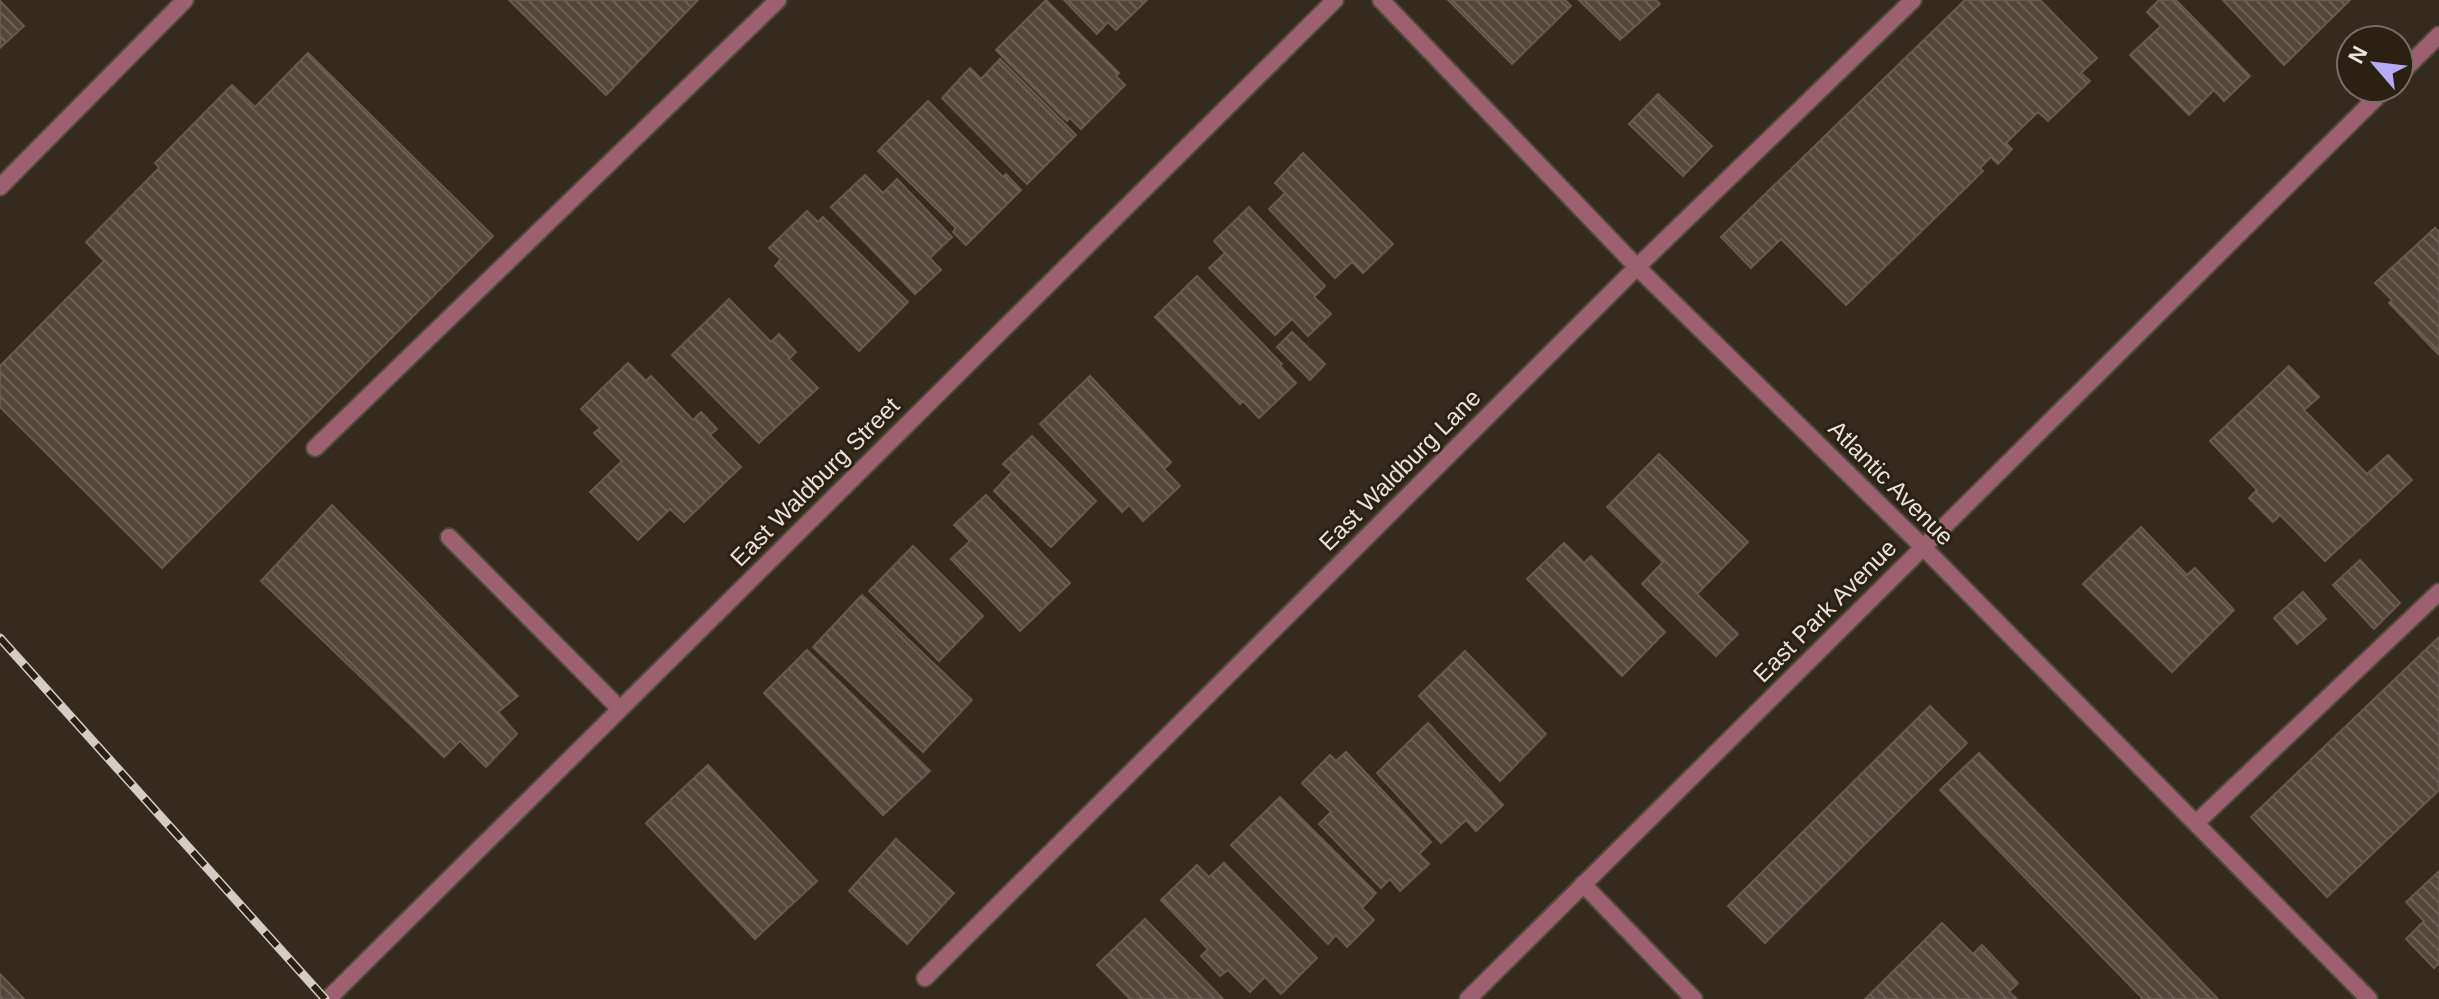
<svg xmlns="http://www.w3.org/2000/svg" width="2439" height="999" font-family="Arial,sans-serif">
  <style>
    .building { fill: url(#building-back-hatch); stroke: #665c4c; stroke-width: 2 }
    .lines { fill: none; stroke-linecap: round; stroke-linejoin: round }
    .lane-casing { stroke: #51493b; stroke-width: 20 }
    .street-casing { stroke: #51493b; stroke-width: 20 }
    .lane { stroke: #9c6071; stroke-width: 16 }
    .street { stroke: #9c6071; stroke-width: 16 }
    .rail-casing { stroke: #d3cdc3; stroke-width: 9 }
    .rail { stroke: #2a2113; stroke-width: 6; stroke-dasharray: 18; stroke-linecap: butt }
    .labels { text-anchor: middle; stroke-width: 6; stroke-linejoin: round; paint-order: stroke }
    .street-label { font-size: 24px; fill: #e9e4da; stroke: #2a2113 }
  </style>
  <defs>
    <pattern id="building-back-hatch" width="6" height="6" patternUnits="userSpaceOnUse" patternTransform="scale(2)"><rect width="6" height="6" fill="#524839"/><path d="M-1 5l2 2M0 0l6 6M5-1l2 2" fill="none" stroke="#6b6255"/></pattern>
  </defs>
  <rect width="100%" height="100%" fill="#342b1d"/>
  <g class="building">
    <path d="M 509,0 L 698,0 L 606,95 Z"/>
    <path d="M 1046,0 L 1119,73 L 1116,76 L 1125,85 L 1081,129 L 1070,118 L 1067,121 L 996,50 Z"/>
    <path d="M 1064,0 L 1147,0 L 1116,30 L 1108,22 L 1097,34 Z"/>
    <path d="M 1448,0 L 1565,0 L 1571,6 L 1512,64 Z"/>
    <path d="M 1579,0 L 1656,0 L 1660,4 L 1620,40 Z"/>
    <path d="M 1965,0 L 2040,0 L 2097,58 L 2081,73 L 2090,81 L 2048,121 L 2038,112 L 2006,143 L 2012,149 L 1998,164 L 1991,157 L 1980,168 L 1983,171 L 1846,305 L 1781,239 L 1751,268 L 1721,237 Z"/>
    <path d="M 2159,0 L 2176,0 L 2250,76 L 2224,101 L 2214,90 L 2189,115 L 2130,55 L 2161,26 L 2147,12 Z"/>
    <path d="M 2223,0 L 2350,0 L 2284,65 Z"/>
    <path d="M 0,1 L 24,26 L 0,48 Z"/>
    <path d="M 308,53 L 493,236 L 162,568 L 0,407 L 0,366 L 104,261 L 86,242 L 159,168 L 155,163 L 232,85 L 255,107 Z"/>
    <path d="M 1000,59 L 1076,135 L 1027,184 L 942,98 L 970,68 L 981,79 Z"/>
    <path d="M 1658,94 L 1712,146 L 1683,176 L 1629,124 Z"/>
    <path d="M 928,101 L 1003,177 L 1006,174 L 1021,190 L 966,245 L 953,232 L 956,228 L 878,151 Z"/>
    <path d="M 1303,153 L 1393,244 L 1363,273 L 1352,262 L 1335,278 L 1269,209 L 1285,193 L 1275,183 Z"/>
    <path d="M 865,175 L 883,193 L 897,179 L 952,237 L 930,258 L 941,270 L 915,294 L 831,207 Z"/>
    <path d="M 1249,207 L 1325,286 L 1314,297 L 1331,314 L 1308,336 L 1292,319 L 1275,335 L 1209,268 L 1225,253 L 1214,241 Z"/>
    <path d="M 807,211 L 818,222 L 823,217 L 908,302 L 859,351 L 775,266 L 781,259 L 769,248 Z"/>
    <path d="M 2435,228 L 2439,232 L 2439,355 L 2389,303 L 2392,300 L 2375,283 Z"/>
    <path d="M 1197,276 L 1282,364 L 1280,366 L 1296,383 L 1259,418 L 1243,401 L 1240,404 L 1155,317 Z"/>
    <path d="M 729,299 L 771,342 L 779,334 L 796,352 L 789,359 L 818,388 L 759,443 L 672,355 Z"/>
    <path d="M 1292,332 L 1325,364 L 1310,380 L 1277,347 Z"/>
    <path d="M 628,363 L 646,381 L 651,376 L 693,420 L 701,412 L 717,429 L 710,435 L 741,467 L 684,522 L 670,509 L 638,540 L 590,492 L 622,461 L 594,433 L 600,428 L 581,409 Z"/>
    <path d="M 2289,366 L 2319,397 L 2304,410 L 2367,474 L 2388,455 L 2412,480 L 2325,561 L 2280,515 L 2273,522 L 2249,498 L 2257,490 L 2210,441 Z"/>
    <path d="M 1090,376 L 1171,462 L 1164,469 L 1180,486 L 1143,521 L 1129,505 L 1122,512 L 1040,424 Z"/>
    <path d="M 1032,436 L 1096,501 L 1051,547 L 994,491 L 1012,472 L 1003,464 Z"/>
    <path d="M 1659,454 L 1748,542 L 1697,594 L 1738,634 L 1716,656 L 1642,584 L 1663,562 L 1607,507 Z"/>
    <path d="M 986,495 L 1070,583 L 1020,631 L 951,559 L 970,541 L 954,525 Z"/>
    <path d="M 332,505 L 518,696 L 498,712 L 517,734 L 486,767 L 460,741 L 444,757 L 261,581 Z"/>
    <path d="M 2141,527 L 2187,575 L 2195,568 L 2234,610 L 2172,672 L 2083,584 Z"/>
    <path d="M 1564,543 L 1584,563 L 1591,556 L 1665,632 L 1622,676 L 1527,579 Z"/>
    <path d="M 913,546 L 983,616 L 939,661 L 869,591 Z"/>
    <path d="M 2360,560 L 2400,603 L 2374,629 L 2333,585 Z"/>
    <path d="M 2303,592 L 2326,619 L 2297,644 L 2274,618 Z"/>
    <path d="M 862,595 L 972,700 L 923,752 L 813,647 Z"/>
    <path d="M 2439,637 L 2439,790 L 2327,897 L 2251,817 Z"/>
    <path d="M 807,650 L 930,771 L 883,815 L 764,693 Z"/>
    <path d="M 1465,651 L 1546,734 L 1500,781 L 1419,696 Z"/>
    <path d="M 1930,706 L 1967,743 L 1765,943 L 1728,906 Z"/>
    <path d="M 1428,723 L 1503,805 L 1476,831 L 1466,820 L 1441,843 L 1377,773 Z"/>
    <path d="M 1346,752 L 1431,842 L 1419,854 L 1429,864 L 1400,891 L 1390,879 L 1381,888 L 1319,824 L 1331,812 L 1302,783 L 1330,755 L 1336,761 Z"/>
    <path d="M 1979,753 L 2218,999 L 2143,999 L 1940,790 Z"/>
    <path d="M 708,765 L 817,881 L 755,939 L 646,823 Z"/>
    <path d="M 1280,797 L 1376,893 L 1362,908 L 1374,920 L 1347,947 L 1336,935 L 1328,944 L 1231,845 Z"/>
    <path d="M 896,839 L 954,893 L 907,944 L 849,891 Z"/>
    <path d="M 1224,863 L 1317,958 L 1281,994 L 1265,977 L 1250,992 L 1228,970 L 1220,976 L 1201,956 L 1208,949 L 1161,900 L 1197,865 L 1209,877 Z"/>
    <path d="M 2439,871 L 2439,963 L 2434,968 L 2406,939 L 2424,921 L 2406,902 Z"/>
    <path d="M 1145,919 L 1223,999 L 1130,999 L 1097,965 Z"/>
    <path d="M 1942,923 L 1973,954 L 1982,945 L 2018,983 L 2009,992 L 2017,999 L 1865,999 Z"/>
    <path d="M 0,974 L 24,999 L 0,999 Z"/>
  </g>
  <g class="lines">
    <g class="lane-casing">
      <g id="lane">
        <path d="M 315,448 L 778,0"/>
        <path d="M 449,537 L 620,709"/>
        <path d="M 2196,823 L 2439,592"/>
        <path d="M 1583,884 L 1694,999"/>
        <path d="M 925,978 L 1637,267 L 1913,0"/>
      </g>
    </g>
    <g class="street-casing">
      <g id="street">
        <path d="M 1381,0 L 1637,267 L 1923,547 L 2369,999"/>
        <path d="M 2399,75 L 2439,35"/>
        <path d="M 0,187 L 185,0"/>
        <path d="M 328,999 L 1335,0"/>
        <path d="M 1468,999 L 2386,88"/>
      </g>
    </g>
    <use href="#lane" class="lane"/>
    <use href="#street" class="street"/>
    <g class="rail-casing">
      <path id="rail" d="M 0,638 L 325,999"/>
    </g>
    <use href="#rail" class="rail"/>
  </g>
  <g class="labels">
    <g class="street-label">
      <text transform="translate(1400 470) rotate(-45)" y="8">East Waldburg Lane</text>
      <text transform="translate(815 482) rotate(-45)" y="8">East Waldburg Street</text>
      <text transform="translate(1891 483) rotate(45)" y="8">Atlantic Avenue</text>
      <text transform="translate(1825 611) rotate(-45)" y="8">East Park Avenue</text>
    </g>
  </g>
  <g transform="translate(2375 64) rotate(298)"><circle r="38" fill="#2a2113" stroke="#766f63" stroke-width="2"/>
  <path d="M0-6L14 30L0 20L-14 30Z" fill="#b7abf7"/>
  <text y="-12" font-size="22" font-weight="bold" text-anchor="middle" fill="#e9e4da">N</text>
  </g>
</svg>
